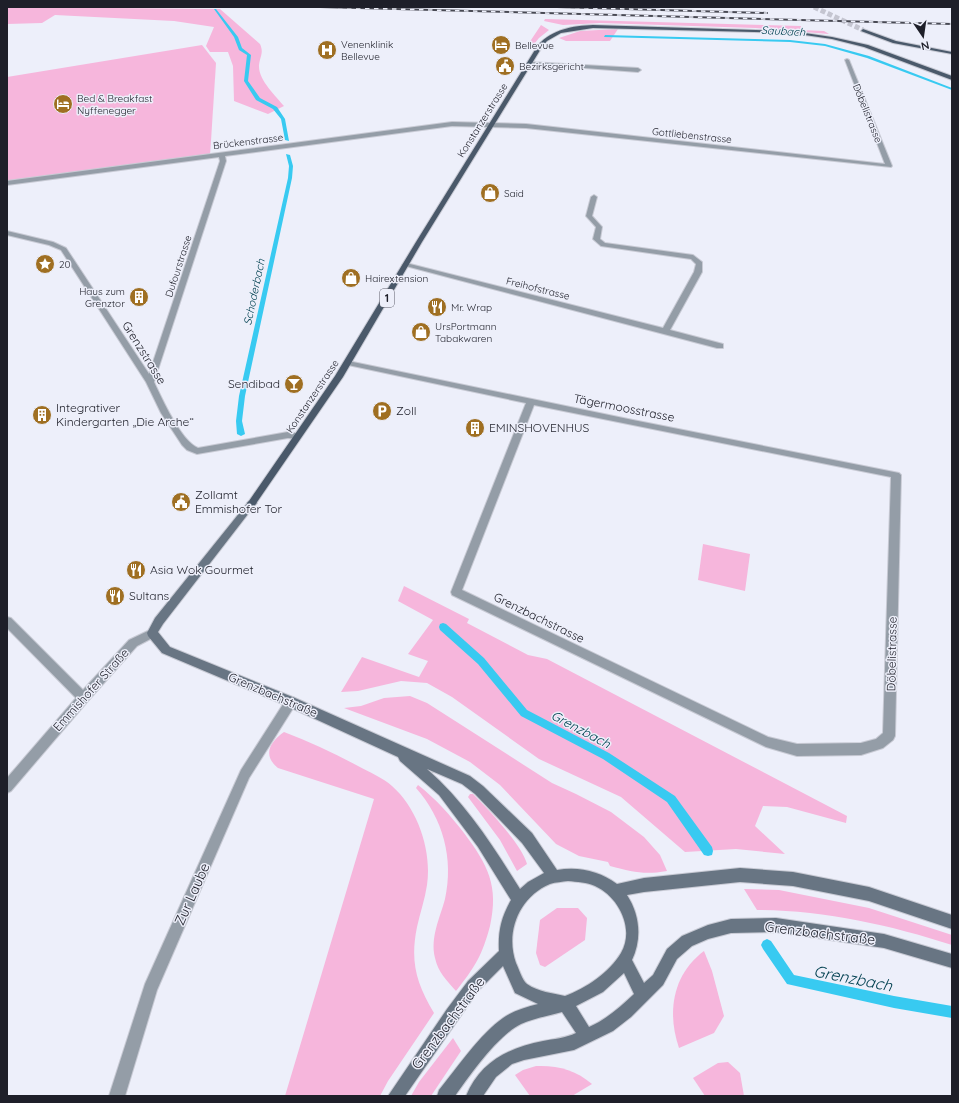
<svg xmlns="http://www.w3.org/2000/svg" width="959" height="1103" font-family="Quicksand,sans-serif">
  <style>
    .green { fill: #f6b6dc }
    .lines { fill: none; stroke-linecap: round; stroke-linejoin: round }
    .stream { fill: #38caf1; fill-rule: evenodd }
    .primary-tunnel { stroke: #c4c5d0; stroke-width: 5; stroke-dasharray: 5 2.5; stroke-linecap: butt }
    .street-casing { stroke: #c8cad4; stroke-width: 2 }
    .secondary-casing { stroke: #c8cad4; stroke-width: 2 }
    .primary-casing { stroke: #c8cad4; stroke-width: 2 }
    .street { fill: #949da7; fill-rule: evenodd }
    .secondary { fill: #687583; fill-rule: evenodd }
    .primary { fill: #4a596a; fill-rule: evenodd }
    .rail-casing { stroke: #484953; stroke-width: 2 }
    .rail { stroke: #edeffa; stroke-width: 1.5; stroke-dasharray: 4.5; stroke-linecap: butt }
    .labels { text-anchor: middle; stroke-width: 3; stroke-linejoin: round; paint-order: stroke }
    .far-poi-label { font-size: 10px; fill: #1e1f29; stroke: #edeffa; text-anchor: start }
    .far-street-label { font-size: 10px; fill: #1e1f29; stroke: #edeffa }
    .far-water-label { font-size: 11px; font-style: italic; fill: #004050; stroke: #edeffa }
    .shield { fill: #edeffa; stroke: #5c5d68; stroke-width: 1 }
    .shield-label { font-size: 11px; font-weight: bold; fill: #1e1f29 }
    .street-label { font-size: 12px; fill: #1e1f29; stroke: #edeffa }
    .poi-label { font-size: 12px; fill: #1e1f29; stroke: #edeffa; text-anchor: start }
    .water-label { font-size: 13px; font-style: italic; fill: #004050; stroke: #edeffa }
    .near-street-label { font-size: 14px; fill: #1e1f29; stroke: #edeffa }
    .near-water-label { font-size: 16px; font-style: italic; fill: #004050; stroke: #edeffa }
  </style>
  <rect width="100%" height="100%" fill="#edeffa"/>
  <g class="green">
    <path d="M 7,7 L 220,9 L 260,44 C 264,53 260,56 259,65 C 258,80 276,96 284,106 L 268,114 L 234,101 L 233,66 L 228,52 L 210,52 L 206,46 L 214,27 L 174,21 L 55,15 L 42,23 L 7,24 Z"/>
    <path d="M 545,19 L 801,26 L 800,30 L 824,31 L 829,34 L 755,28 L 600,23 L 563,25 L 544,21 Z"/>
    <path d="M 541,25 L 549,30 L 539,38 L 530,49 L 525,49 Z"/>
    <path d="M 618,29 L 610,41 L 566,41 L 559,38 L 580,31 Z"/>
    <path d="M 202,45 L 216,63 L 210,156 L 7,181 L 7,77 Z"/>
    <path d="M 703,544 L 750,554 L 745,591 L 698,580 Z"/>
    <path d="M 404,586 L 469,619 L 467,623 L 528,655 L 547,659 L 847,816 L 846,823 L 787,807 L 763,806 L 755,826 L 785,854 L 736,849 L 685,852 L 621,797 L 539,759 L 452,697 L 427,683 L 401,681 L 358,691 L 341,692 L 362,657 L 419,677 L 428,661 L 408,654 L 433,620 L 398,601 Z"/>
    <path d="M 410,696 L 427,703 L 552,783 L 576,794 L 611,812 L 644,837 L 660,855 L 667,871 C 644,875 633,872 610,866 L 608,862 L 579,856 L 556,844 L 500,785 L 470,762 L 427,739 L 344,708 L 361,706 L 384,698 Z"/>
    <path d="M 284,732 C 310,742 334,753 358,766 C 369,772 383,778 392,786 C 418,809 432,851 427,885 C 425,899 420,913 417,927 C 410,961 416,983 434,1013 L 388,1081 L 380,1096 L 285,1096 L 374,799 L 278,768 C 262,755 270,742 284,732 Z"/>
    <path d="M 418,785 C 436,799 450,815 464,833 C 488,865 499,886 490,926 C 482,956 475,967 456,991 C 447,981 438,972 435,958 C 430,937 440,918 445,899 C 454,859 443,818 416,788 Z"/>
    <path d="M 470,794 L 473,794 C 488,809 522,845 527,864 L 517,871 L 500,840 L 468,797 Z"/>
    <path d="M 744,889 L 779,890 L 869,908 L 952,935 L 952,945 C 890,925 822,910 757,910 Z"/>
    <path d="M 557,908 L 578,908 L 587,918 L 585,940 L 545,967 L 540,965 L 536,953 L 540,920 Z"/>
    <path d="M 704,951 L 712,971 L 724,1016 L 714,1033 L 679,1048 C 667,1013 672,975 704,951 Z"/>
    <path d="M 453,1038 L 461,1051 L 431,1096 L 411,1096 L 419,1082 Z"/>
    <path d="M 728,1062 L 740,1073 L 744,1096 L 705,1096 L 693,1078 L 718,1063 Z"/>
    <path d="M 536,1066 C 557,1065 576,1070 592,1084 L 572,1096 L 530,1096 L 515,1075 L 523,1070 Z"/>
  </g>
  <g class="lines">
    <g class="stream">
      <path d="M 214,9 L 216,9 L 238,37 L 242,48 L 251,55 L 248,81 L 260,98 L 277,107 L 285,119 L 289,141 L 285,140 L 281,119 L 273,109 L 256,100 L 244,81 L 247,55 L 239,50 L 234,37 Z"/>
      <path d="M 605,35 L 790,40 L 825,44 L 869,56 L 952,88 L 952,90 L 867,58 L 825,46 L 790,42 L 604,37 Z"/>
      <path d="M 286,154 L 290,155 L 293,166 L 292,178 L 245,396 L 242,421 L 245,434 L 241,436 L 237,434 L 236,421 L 239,396 L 288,178 L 289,166 Z"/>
      <path d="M 443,623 L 446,624 L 484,658 L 527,710 L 609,753 L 675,796 L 712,847 L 713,851 L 712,855 L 708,856 L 704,855 L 667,802 L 603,759 L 521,716 L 478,664 L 440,630 L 439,627 L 440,624 Z"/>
      <path d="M 767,939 L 771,941 L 794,975 L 894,996 L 952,1006 L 952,1018 L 894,1008 L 787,984 L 763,949 L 761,945 L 763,941 Z"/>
    </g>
    <path class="primary-tunnel" d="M 814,7 L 863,30"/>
    <g class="street-casing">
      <g id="street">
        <path d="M 847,59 L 849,60 L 892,166 L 891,167 L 526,128 L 452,126 L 225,156 L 226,161 L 154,382 C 162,399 181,441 198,448 L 288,432 L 301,434 L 302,436 L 298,439 L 288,438 L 197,454 L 187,450 L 182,445 L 161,413 L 146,382 L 61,250 L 49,245 L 7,235 L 7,231 L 53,242 L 66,248 L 149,374 L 220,161 L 219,157 L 7,185 L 7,181 L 452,122 L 526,124 L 885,164 L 845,60 Z"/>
        <path d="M 529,62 L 638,68 L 641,70 L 638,72 L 531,64 Z"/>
        <path d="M 594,195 L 597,197 L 592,216 L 602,227 L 600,239 L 605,243 L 693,255 L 702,262 L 702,272 L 670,330 L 723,344 L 723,348 L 717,348 L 402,265 L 406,263 L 663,328 L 694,272 L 696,264 L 691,259 L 601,246 L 593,239 L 596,227 L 586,216 L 591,197 Z"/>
        <path d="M 345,361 L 348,361 L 633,420 L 899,473 L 901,475 L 895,736 L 893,740 L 883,748 L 861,755 L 797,756 L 766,747 L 452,595 L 451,592 L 526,403 L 348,365 L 344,363 ZM 534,405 L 891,477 L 883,733 L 876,739 L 861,743 L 797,744 L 768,737 L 462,590 Z"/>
        <path d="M 7,617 L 11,618 L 83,690 L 129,640 L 152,629 L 156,630 L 157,633 L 156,636 L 137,646 L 87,702 L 11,791 L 7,793 L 7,778 L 76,698 L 7,628 Z"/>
        <path d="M 291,697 L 295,698 L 297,702 L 249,778 L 157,990 L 125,1096 L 109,1096 L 145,984 L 241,770 L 287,698 Z"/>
      </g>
    </g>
    <g class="secondary-casing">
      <path id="secondary" d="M 252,500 L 255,501 L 257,503 L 255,505 L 163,624 L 158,632 L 170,647 L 295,698 L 470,776 L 483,786 L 532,833 L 557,870 C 578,866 600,871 617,884 L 644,878 L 740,868 L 793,872 L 869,887 L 952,915 L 952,929 L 869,901 L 793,886 L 740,882 L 644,892 L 627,895 C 640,915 642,939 632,960 L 644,983 L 653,975 L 667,949 L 682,936 L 708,925 L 731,919 L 776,918 L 884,934 L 952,954 L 952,968 L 884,948 L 776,932 L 731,933 L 708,939 L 692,946 L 677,959 L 663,985 L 631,1017 L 613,1031 L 574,1050 L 524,1060 L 512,1064 L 496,1077 L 483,1096 L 466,1096 C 480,1062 508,1048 543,1041 C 553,1039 566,1038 576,1033 L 562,1012 C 549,1016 534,1018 521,1024 C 498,1035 470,1075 455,1096 L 437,1096 L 439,1090 C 457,1068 480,1034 503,1018 C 513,1011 526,1007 538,1004 L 515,993 L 503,966 L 478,991 L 405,1096 L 388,1096 L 447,1009 L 468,981 L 499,951 C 498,931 501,918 511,900 L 478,847 L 439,795 L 400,761 L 398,757 L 287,706 L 162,653 L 148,636 L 147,633 L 155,618 L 249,501 ZM 427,769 L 462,784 L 475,794 L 522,843 L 544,873 L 528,882 L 520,889 C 493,846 466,803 427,769 ZM 568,881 C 577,882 587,882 595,886 C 619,897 635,929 621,953 C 609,973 586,988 565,996 C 553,993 538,992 527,984 C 522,980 519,969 516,963 C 505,932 519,897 550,884 C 556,882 562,882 568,881 ZM 624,973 L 634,994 C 620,1007 607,1019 589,1027 L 576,1006 L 603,992 Z"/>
    </g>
    <g class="primary-casing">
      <g id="primary">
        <path d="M 593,25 L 791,31 L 832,37 L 868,45 L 952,76 L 952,80 L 864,47 L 832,39 L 791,33 L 593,28 L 561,33 L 547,41 L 542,47 L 422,242 L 343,377 L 255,505 L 249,505 L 247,503 L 249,501 L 335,376 L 416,242 L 538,45 C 553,29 572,26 593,25 Z"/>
        <path d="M 863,29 L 896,41 L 952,52 L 952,54 L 893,43 L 861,31 Z"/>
      </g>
    </g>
    <use href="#street" class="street"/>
    <use href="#secondary" class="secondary"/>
    <use href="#primary" class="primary"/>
    <g class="rail-casing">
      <g id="rail">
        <path d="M 320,7 L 952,24"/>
        <path d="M 557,7 L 767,13"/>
      </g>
    </g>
    <use href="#rail" class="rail"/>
  </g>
  <defs>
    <g id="hotel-disc" transform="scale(1)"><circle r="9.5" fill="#9f6f22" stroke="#edeffa"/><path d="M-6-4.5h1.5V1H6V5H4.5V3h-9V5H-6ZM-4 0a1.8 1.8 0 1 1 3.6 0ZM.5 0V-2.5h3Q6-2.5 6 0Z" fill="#fff"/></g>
    <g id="hospital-disc" transform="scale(1)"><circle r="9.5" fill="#9f6f22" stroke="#edeffa"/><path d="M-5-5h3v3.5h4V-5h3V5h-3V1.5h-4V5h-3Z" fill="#fff"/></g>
    <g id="civic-disc" transform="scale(1)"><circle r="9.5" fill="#9f6f22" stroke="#edeffa"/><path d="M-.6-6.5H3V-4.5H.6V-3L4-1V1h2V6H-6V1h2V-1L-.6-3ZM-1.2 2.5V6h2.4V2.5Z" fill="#fff"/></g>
    <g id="shop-disc" transform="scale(1)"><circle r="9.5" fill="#9f6f22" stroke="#edeffa"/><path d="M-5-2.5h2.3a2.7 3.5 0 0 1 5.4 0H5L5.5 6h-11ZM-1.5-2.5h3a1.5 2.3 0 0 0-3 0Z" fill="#fff"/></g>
    <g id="sight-disc" transform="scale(1)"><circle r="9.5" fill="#9f6f22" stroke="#edeffa"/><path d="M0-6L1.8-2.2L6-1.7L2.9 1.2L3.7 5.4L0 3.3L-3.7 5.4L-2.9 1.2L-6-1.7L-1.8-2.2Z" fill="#fff"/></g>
    <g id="building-disc" transform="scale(1)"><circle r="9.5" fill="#9f6f22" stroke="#edeffa"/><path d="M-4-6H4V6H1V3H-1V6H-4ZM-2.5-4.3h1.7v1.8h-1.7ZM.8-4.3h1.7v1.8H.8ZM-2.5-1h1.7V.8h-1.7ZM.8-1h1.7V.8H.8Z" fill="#fff"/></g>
    <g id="restaurant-disc" transform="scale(1)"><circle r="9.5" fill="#9f6f22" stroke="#edeffa"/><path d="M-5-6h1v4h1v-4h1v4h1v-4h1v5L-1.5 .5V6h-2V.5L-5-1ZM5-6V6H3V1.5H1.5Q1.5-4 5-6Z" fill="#fff"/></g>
    <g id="bar-disc" transform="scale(1)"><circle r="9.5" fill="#9f6f22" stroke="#edeffa"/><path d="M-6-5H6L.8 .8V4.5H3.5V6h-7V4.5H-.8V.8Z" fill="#fff"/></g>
    <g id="parking-disc" transform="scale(1)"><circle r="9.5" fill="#9f6f22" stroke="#edeffa"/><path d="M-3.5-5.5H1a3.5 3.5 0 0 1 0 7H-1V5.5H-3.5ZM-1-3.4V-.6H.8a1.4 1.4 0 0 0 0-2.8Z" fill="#fff"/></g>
  </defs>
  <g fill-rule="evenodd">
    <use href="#hotel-disc" x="501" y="45"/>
    <use href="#hospital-disc" x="327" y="50"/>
    <use href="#civic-disc" x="505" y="66"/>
    <use href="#hotel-disc" x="63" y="104"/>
    <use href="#shop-disc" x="490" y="193"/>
    <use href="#sight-disc" x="45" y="264"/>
    <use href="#shop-disc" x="351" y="278"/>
    <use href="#building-disc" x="139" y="297"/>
    <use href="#restaurant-disc" x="437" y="307"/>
    <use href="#shop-disc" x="421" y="332"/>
    <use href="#bar-disc" x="294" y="384"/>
    <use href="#parking-disc" x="382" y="411"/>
    <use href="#building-disc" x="42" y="415"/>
    <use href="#building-disc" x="475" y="428"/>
    <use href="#civic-disc" x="181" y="502"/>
    <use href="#restaurant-disc" x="136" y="570"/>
    <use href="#restaurant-disc" x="115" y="596"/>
  </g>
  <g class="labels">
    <g class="far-poi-label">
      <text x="341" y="48">Venenklinik<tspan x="341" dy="12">Bellevue</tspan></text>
      <text x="515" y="49">Bellevue</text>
      <text x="519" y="70">Bezirksgericht</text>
      <text x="77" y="102">Bed &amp; Breakfast<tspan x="77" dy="12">Nyffenegger</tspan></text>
      <text x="504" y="197">Said</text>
      <text x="59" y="268">20</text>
      <text x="365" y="282">Hairextension</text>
      <text x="125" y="295" text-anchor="end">Haus zum<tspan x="125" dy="12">Grenztor</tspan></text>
      <text x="451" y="311">Mr. Wrap</text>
      <text x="435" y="330">UrsPortmann<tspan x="435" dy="12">Tabakwaren</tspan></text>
    </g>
    <g class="far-street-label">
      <text transform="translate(868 113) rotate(68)" y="4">Döbelistrasse</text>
      <text transform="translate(482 120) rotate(-58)" y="4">Konstanzerstrasse</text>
      <text transform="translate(692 135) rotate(6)" y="4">Gottliebenstrasse</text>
      <text transform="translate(248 141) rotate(-7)" y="4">Brückenstrasse</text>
      <text transform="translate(178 266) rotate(-72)" y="4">Dufourstrasse</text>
      <text transform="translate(538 288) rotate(14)" y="4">Freihofstrasse</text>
      <text transform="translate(312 396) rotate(-56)" y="4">Konstanzerstrasse</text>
    </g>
    <g class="far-water-label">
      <text transform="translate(783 31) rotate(3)" y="4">Saubach</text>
      <text transform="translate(254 292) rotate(-78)" y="4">Schoderbach</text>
    </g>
    <rect class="shield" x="380" y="289" width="14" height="18" rx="3"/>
    <g class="shield-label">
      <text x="387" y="302">1</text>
    </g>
    <g class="street-label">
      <text transform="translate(144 353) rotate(58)" y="4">Grenzstrasse</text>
      <text transform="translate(624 408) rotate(11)" y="4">Tägermoosstrasse</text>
      <text transform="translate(539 618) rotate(26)" y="4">Grenzbachstrasse</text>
      <text transform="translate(892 654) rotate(-89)" y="4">Döbelistrasse</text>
      <text transform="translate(91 690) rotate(-48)" y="4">Emmishofer Straße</text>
      <text transform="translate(273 695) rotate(23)" y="4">Grenzbachstraße</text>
    </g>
    <g class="poi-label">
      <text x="280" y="388" text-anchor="end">Sendibad</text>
      <text x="56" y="412">Integrativer<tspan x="56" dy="14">Kindergarten „Die Arche“</tspan></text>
      <text x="396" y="415">Zoll</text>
      <text x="489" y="432">EMINSHOVENHUS</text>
      <text x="195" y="499">Zollamt<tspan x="195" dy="14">Emmishofer Tor</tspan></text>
      <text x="150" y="574">Asia Wok Gourmet</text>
      <text x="129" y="600">Sultans</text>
    </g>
    <g class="water-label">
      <text transform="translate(581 729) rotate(28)" y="5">Grenzbach</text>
    </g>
    <g class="near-street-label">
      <text transform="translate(192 894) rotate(-66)" y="5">Zur Laube</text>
      <text transform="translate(820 933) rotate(7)" y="5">Grenzbachstraße</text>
      <text transform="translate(448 1023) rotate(-53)" y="5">Grenzbachstraße</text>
    </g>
    <g class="near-water-label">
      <text transform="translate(853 978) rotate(11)" y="6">Grenzbach</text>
    </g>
  </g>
  <rect width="959" height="1103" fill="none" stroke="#1e1f29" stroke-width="16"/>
  <g transform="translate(923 36) rotate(167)" stroke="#edeffa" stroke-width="3" paint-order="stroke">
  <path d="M0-3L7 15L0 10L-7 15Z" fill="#1e1f29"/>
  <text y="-6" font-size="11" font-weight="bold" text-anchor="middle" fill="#1e1f29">N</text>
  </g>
</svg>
